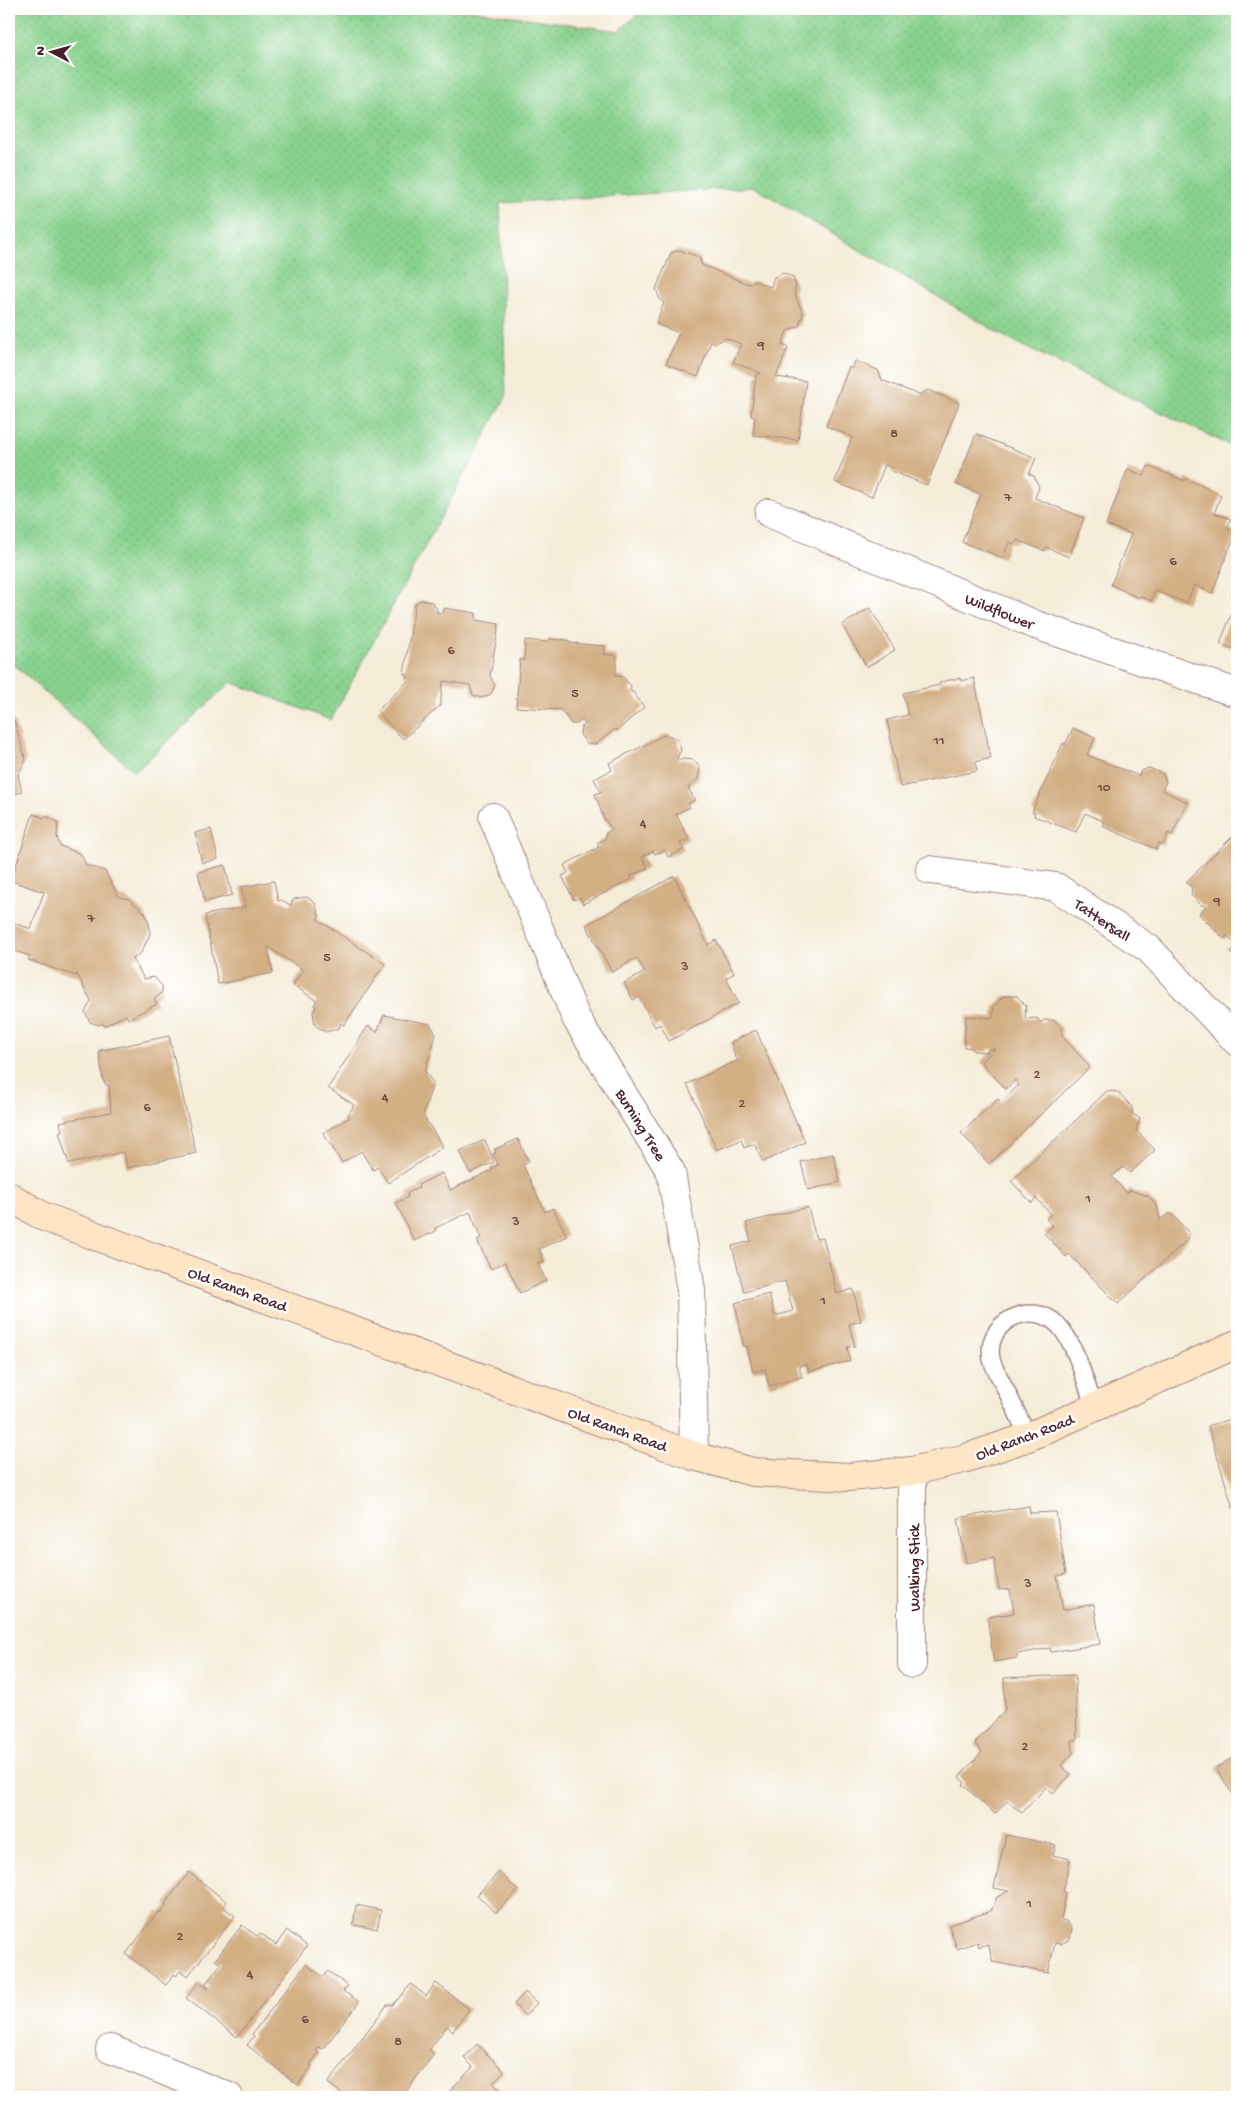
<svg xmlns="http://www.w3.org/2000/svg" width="1246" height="2106" font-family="'Gochi Hand',sans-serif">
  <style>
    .grass { fill: url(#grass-dots); stroke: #6a785c }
    .building { fill: #d3af84 }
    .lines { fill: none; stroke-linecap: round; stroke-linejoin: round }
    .lane-casing { stroke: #a08682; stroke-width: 19 }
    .street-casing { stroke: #a08682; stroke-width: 30 }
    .secondary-casing { stroke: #a08682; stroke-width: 30 }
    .lane { stroke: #fff; stroke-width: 16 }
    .street { stroke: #fff; stroke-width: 28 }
    .secondary { stroke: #fee5c5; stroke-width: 28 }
    .labels { text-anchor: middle; stroke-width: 5; stroke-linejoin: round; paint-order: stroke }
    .number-label { font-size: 14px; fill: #6c4341 }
    .street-label { font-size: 16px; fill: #4a1f2b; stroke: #fff }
  </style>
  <defs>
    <pattern id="grass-dots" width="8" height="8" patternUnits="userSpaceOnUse" patternTransform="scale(1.25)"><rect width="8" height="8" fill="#89d28e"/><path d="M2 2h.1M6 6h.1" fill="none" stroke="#78b47b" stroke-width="1.8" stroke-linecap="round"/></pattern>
  </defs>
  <rect width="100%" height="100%" fill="#fff"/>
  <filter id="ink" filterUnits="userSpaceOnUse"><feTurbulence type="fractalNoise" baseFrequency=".02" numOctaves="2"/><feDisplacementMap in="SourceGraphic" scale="10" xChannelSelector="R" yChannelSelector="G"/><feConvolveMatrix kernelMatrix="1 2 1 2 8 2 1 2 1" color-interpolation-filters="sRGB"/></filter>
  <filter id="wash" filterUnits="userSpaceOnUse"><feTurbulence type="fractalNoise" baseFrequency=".0096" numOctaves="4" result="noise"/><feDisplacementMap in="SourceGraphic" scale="20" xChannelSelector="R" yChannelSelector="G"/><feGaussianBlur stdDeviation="1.12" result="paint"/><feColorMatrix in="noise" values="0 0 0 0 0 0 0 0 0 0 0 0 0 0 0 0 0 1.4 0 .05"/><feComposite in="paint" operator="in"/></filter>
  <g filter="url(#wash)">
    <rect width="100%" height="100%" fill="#f5ecd8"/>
    <path class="grass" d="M 9,9 L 463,9 L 619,31 L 643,9 L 1237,9 L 1237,449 L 1007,338 L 754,187 L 500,203 L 506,397 L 331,720 L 231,682 L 135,772 L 9,660 Z"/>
    <g id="blocks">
      <g class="building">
        <path d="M 679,250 L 699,257 L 702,265 L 748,284 L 754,281 L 771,287 L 774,277 L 783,273 L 793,277 L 796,286 L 794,292 L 803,314 L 799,326 L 787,331 L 782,345 L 788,347 L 776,377 L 806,381 L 798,440 L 753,435 L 755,417 L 751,416 L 756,375 L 761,373 L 733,362 L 741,344 L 726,338 L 716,343 L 711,341 L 698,377 L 666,364 L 679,333 L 656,324 L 664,302 L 660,300 L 656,289 L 671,253 Z"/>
        <path d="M 855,361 L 878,370 L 882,380 L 919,395 L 928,390 L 959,403 L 927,485 L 891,471 L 892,468 L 885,465 L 872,497 L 835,482 L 852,437 L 826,426 L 849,367 L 852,369 Z"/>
        <path d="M 976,434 L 1036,458 L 1029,474 L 1034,476 L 1039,487 L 1035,498 L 1084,518 L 1069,557 L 1046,547 L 1045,551 L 1017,540 L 1015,544 L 1009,542 L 1003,558 L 962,542 L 981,494 L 956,484 Z"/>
        <path d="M 1148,466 L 1185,481 L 1185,478 L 1221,495 L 1214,513 L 1231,519 L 1227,528 L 1236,532 L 1212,593 L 1194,585 L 1187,603 L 1155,591 L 1151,601 L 1140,596 L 1139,598 L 1111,585 L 1131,534 L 1106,525 L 1128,469 L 1144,476 Z"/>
        <path d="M 1237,599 L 1237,650 L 1220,644 Z"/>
        <path d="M 421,600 L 432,602 L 437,609 L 436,612 L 443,613 L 444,608 L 476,613 L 476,620 L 499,624 L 490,676 L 495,685 L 491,694 L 482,698 L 473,695 L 470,685 L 443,681 L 440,706 L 403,739 L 377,711 L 407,682 L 408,675 L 404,674 L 415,604 Z"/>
        <path d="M 870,608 L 895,650 L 867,667 L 842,625 Z"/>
        <path d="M 549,639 L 567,640 L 570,643 L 605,646 L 604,654 L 617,656 L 616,676 L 623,677 L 631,686 L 630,691 L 633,692 L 644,707 L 618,730 L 614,730 L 596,744 L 587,744 L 580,735 L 581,727 L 585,724 L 582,720 L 577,724 L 571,724 L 561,710 L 516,707 L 520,660 L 524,660 L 525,640 L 546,642 Z"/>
        <path d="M 960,678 L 961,681 L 974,678 L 991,758 L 975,762 L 977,771 L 900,787 L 887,720 L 908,715 L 903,693 L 940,685 L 940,682 Z"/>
        <path d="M 14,720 L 26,760 L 18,775 L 22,792 L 11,795 L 13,801 L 9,802 L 9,722 Z"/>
        <path d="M 1073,728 L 1095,738 L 1087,755 L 1139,776 L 1141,771 L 1149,768 L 1163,774 L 1166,782 L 1162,790 L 1187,802 L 1172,835 L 1168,833 L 1163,845 L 1159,843 L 1156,849 L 1104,827 L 1103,821 L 1085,813 L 1076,832 L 1034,816 L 1035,813 L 1032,812 L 1063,743 L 1065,745 Z"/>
        <path d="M 666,734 L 678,740 L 681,750 L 677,758 L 678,761 L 683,759 L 694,760 L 700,768 L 698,779 L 688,788 L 695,800 L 688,804 L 690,807 L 676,814 L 689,839 L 680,843 L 684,849 L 668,857 L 665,850 L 655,854 L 653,851 L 642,857 L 648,868 L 630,876 L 632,879 L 583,904 L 580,897 L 574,900 L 562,876 L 568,873 L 564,865 L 599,847 L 597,843 L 605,839 L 606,833 L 612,829 L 604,819 L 595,794 L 601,792 L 594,779 L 612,770 L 609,763 Z"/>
        <path d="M 33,814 L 45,818 L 46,816 L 58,822 L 57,837 L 60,846 L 81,854 L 86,865 L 105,871 L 119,897 L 129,899 L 145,913 L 149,923 L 150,934 L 141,953 L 133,959 L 144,979 L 154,977 L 162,986 L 162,992 L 154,1000 L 157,1004 L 128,1019 L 126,1015 L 104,1026 L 103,1023 L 99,1025 L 90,1022 L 85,1012 L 91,1001 L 77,974 L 76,976 L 28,960 L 30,956 L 9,949 L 9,921 L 31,929 L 44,892 L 11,881 Z"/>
        <path d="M 211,829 L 218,859 L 202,863 L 195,833 Z"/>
        <path d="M 1237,836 L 1237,959 L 1230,952 L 1237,946 L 1227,936 L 1224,939 L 1199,914 L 1206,906 L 1201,905 L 1191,895 L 1192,888 L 1186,882 L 1232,837 L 1234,839 Z"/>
        <path d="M 225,865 L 232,895 L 205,902 L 198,872 Z"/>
        <path d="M 674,876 L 708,945 L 716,940 L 734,973 L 726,978 L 739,1003 L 669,1041 L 660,1024 L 655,1027 L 639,997 L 633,1000 L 624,983 L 645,972 L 637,958 L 612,972 L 586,925 Z"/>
        <path d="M 274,881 L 278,901 L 282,900 L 290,905 L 294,899 L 307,897 L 315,903 L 319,916 L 317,919 L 385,964 L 344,1025 L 341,1023 L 339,1028 L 326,1032 L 315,1025 L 313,1012 L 316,1007 L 314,1005 L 317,1001 L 293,985 L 303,970 L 268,947 L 273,973 L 218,984 L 205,915 L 245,907 L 241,887 Z"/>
        <path d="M 1004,996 L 1017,996 L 1026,1006 L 1025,1019 L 1037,1018 L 1041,1023 L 1044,1020 L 1054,1020 L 1062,1028 L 1062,1036 L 1090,1067 L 989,1164 L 961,1133 L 998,1099 L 1001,1102 L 1019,1085 L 1015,1080 L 1006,1089 L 981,1062 L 995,1049 L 988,1049 L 988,1052 L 973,1051 L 973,1048 L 964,1047 L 966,1016 L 993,1018 L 994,1006 Z"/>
        <path d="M 384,1015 L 430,1024 L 436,1034 L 425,1071 L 433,1083 L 423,1115 L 443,1147 L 388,1183 L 378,1167 L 373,1170 L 361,1151 L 342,1163 L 323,1133 L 350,1117 L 348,1115 L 354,1105 L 328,1088 L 368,1026 L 377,1032 Z"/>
        <path d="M 756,1030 L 805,1142 L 763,1162 L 754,1144 L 744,1148 L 741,1140 L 717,1150 L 687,1084 L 739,1060 L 735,1057 L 731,1042 Z"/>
        <path d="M 169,1036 L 196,1153 L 127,1168 L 124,1152 L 69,1164 L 59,1132 L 62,1131 L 60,1122 L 111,1112 L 109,1085 L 106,1085 L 103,1080 L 99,1051 Z"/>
        <path d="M 1107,1091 L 1118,1092 L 1132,1107 L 1132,1113 L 1140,1119 L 1136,1130 L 1155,1150 L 1130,1173 L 1123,1167 L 1112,1177 L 1127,1193 L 1130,1190 L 1148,1196 L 1157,1206 L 1160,1220 L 1168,1214 L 1172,1214 L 1189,1233 L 1188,1239 L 1118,1304 L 1069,1254 L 1066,1257 L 1044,1233 L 1053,1226 L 1046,1219 L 1051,1214 L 1036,1198 L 1032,1203 L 1011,1181 Z"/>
        <path d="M 518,1139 L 529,1162 L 523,1165 L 545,1212 L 553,1208 L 567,1236 L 539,1249 L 544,1262 L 538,1264 L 546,1281 L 520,1293 L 505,1262 L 491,1269 L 477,1240 L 481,1238 L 470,1212 L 435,1228 L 436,1231 L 414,1241 L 396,1203 L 408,1197 L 407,1193 L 419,1188 L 418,1185 L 442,1173 L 450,1190 L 492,1170 L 491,1168 L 498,1165 L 493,1154 L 496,1153 L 495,1149 Z"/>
        <path d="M 485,1140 L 494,1162 L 470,1173 L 460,1151 Z"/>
        <path d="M 833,1154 L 840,1182 L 808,1190 L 801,1162 Z"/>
        <path d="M 808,1207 L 816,1239 L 823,1238 L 837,1294 L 853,1289 L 861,1321 L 849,1324 L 855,1346 L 847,1347 L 850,1361 L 809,1372 L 807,1364 L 799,1366 L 802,1377 L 769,1386 L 765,1369 L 753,1372 L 747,1346 L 744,1347 L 735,1303 L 769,1294 L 775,1316 L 793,1311 L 785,1281 L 744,1292 L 732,1246 L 751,1241 L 746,1223 Z"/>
        <path d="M 1237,1417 L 1237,1507 L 1233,1508 L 1208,1426 Z"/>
        <path d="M 1029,1506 L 1030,1513 L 1056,1512 L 1066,1574 L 1057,1576 L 1063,1610 L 1094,1604 L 1100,1644 L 1051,1652 L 1050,1648 L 1017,1654 L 1017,1658 L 994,1662 L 987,1617 L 1014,1613 L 1010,1589 L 999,1590 L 994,1558 L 966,1563 L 958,1518 Z"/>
        <path d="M 1075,1675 L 1077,1740 L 1072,1740 L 1073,1753 L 1061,1766 L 1071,1774 L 1053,1793 L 1046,1787 L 1022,1813 L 1007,1801 L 995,1814 L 963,1785 L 965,1783 L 959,1777 L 982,1752 L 975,1743 L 1005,1710 L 1004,1678 Z"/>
        <path d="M 1237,1755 L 1237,1801 L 1216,1768 Z"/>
        <path d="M 1006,1835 L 1056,1845 L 1053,1855 L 1070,1859 L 1063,1892 L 1066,1892 L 1061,1920 L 1066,1921 L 1072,1929 L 1070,1939 L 1061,1944 L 1055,1943 L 1048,1973 L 993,1962 L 988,1944 L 979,1947 L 978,1942 L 957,1949 L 949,1925 L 991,1911 L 997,1897 L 1009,1891 L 994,1888 Z"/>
        <path d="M 189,1872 L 227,1902 L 223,1907 L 235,1916 L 188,1976 L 180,1971 L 176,1976 L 174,1974 L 166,1985 L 126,1954 L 159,1911 L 161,1913 L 167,1905 L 165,1904 Z"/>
        <path d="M 499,1872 L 518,1890 L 496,1913 L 477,1895 Z"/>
        <path d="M 356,1905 L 381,1910 L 377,1929 L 353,1925 Z"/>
        <path d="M 242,1925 L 257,1936 L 260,1933 L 276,1945 L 287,1930 L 307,1946 L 237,2037 L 186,1998 L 199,1982 L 208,1989 L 209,1987 L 205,1984 L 221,1964 L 215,1960 Z"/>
        <path d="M 306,1964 L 323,1977 L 328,1971 L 348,1986 L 343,1991 L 359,2002 L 323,2049 L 319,2047 L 316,2051 L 319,2053 L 310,2065 L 312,2066 L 298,2085 L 247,2045 L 254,2036 L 252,2034 Z"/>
        <path d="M 436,1983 L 469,2009 L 453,2031 L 447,2026 L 429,2050 L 434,2054 L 402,2097 L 389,2097 L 386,2095 L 384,2097 L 346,2097 L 328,2083 L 387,2005 L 393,2005 L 411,1984 L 426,1996 Z"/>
        <path d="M 525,1992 L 537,2003 L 525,2016 L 514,2004 Z"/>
        <path d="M 477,2044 L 504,2071 L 493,2083 L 508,2097 L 448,2097 L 450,2095 L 448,2093 L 473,2067 L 464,2058 Z"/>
      </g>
    </g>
  </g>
  <g filter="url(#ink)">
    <use href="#blocks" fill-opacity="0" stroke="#a08682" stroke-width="1"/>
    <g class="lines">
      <g class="lane-casing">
        <path id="lane" d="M 1028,1437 C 1020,1419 1011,1400 1002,1382 C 999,1376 994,1368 992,1361 C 982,1322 1032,1298 1058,1325 C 1076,1343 1086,1385 1095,1409"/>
      </g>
      <g class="street-casing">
        <g id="street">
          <path d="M 769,513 L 1036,625 L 1237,693"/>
          <path d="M 493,817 L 576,1018 L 671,1172 L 691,1290 L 694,1456"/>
          <path d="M 930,870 L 1056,887 L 1149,949 L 1237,1042"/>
          <path d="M 912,1471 L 912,1664"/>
          <path d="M 110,2049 L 229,2097"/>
        </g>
      </g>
      <g class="secondary-casing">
        <path id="secondary" d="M 9,1196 L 44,1217 L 694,1456 L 753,1472 L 849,1477 L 912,1471 L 963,1459 L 1028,1437 L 1237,1344"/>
      </g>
      <use href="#lane" class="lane"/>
      <use href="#street" class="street"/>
      <use href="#secondary" class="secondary"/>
    </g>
  </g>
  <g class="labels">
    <g class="number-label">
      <text x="761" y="349">9</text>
      <text x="894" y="437">8</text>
      <text x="1008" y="501">7</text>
      <text x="1173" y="565">6</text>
      <text x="451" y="654">6</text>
      <text x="575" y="697">5</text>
      <text x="939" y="744">11</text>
      <text x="1104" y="791">10</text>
      <text x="643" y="827">4</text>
      <text x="1217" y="905">9</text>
      <text x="91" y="922">7</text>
      <text x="327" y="961">5</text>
      <text x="685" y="970">3</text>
      <text x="1037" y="1078">2</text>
      <text x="385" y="1101">4</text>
      <text x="742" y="1107">2</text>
      <text x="147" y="1111">6</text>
      <text x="1088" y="1202">1</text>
      <text x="516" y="1225">3</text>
      <text x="823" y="1304">1</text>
      <text x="1028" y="1587">3</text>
      <text x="1025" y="1750">2</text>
      <text x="1029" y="1907">1</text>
      <text x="180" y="1940">2</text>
      <text x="250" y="1978">4</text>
      <text x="305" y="2023">6</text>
      <text x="398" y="2045">8</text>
    </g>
    <g class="street-label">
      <text transform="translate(1000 610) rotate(22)" y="6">Wildflower</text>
      <text transform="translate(1103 919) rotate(34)" y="6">Tattersall</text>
      <text transform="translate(642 1124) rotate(58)" y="6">Burning Tree</text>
      <text transform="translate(238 1288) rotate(20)" y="6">Old Ranch Road</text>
      <text transform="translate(618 1428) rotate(20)" y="6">Old Ranch Road</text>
      <text transform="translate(1024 1436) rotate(-21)" y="6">Old Ranch Road</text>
      <text transform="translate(913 1568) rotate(-90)" y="6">Walking Stick</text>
    </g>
  </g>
  <rect width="1246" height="2106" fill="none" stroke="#fff" stroke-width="30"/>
  <g transform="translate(52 52) rotate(276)" stroke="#ffffff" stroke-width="4" paint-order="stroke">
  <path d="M0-4L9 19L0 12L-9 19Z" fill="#4a1f2b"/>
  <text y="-8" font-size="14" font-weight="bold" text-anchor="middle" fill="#4a1f2b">N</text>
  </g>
</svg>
